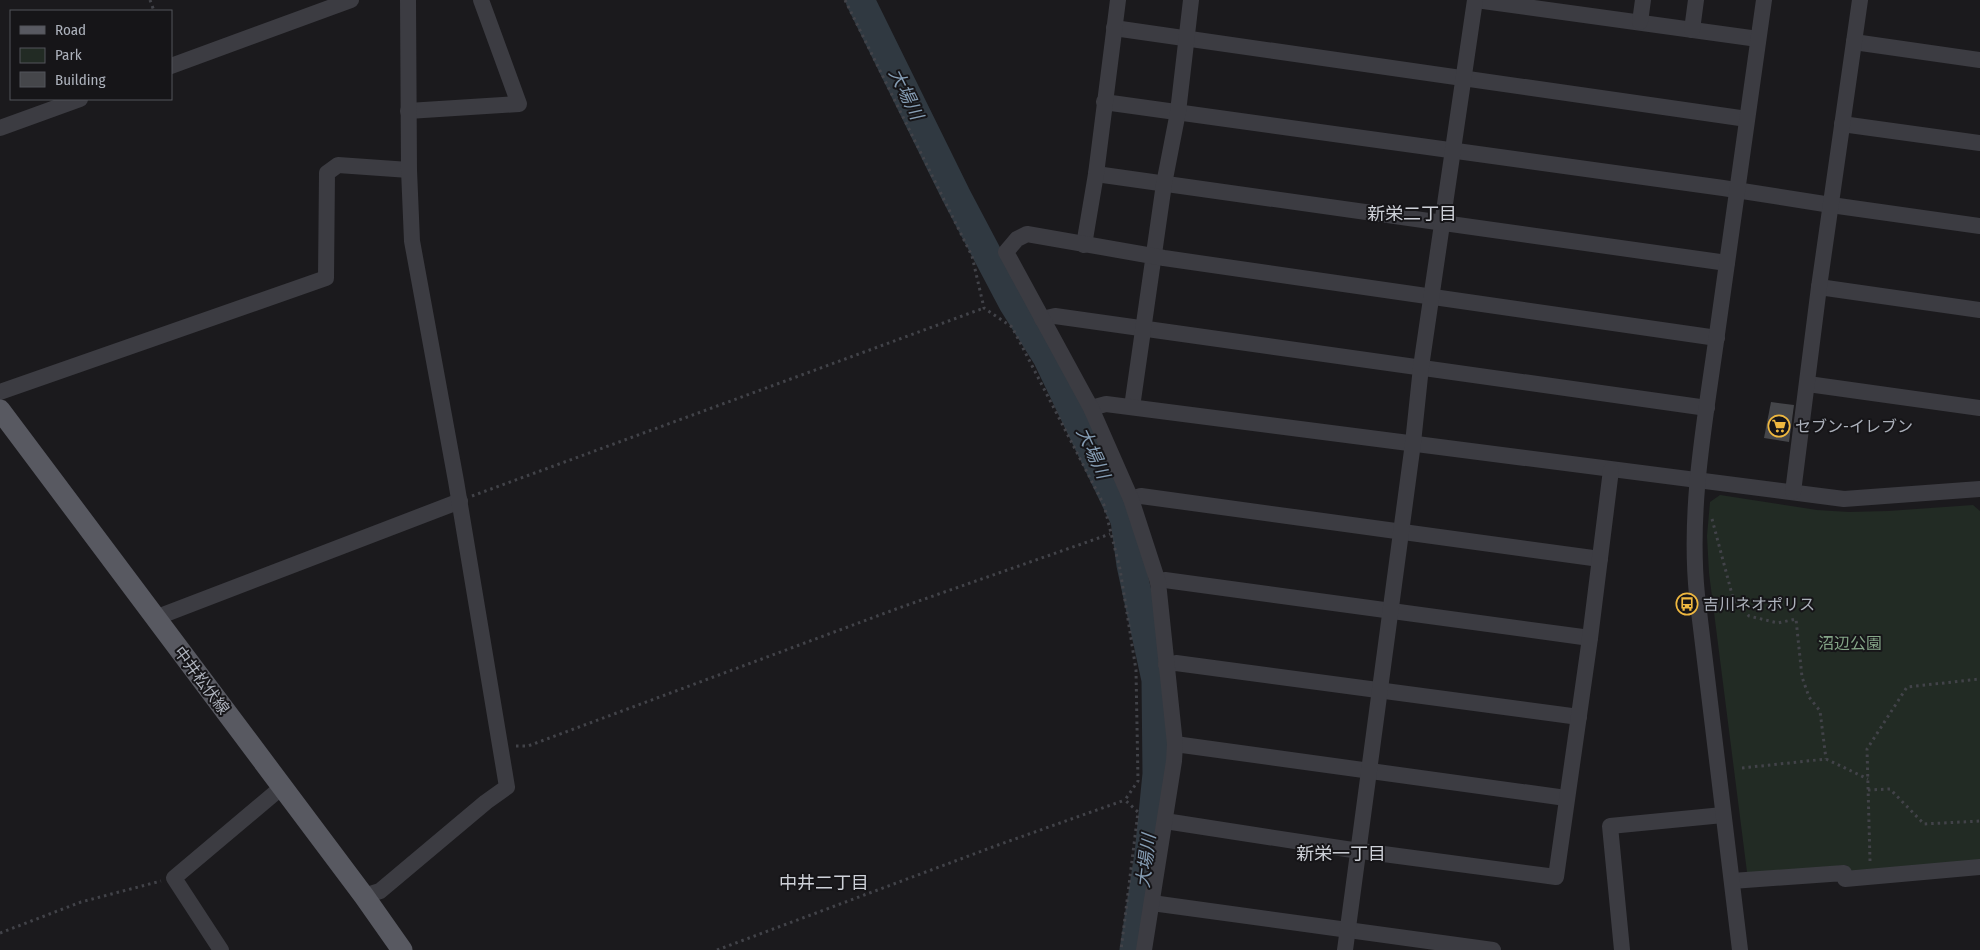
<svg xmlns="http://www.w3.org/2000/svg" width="1980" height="950" font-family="'Fira Sans Condensed','Noto Sans JP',sans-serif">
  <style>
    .green { fill: #222b24 }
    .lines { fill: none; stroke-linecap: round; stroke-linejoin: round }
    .river { stroke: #303941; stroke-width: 29 }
    .building { fill: #45464a }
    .path { stroke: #424349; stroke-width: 3; stroke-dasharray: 2.5 4; stroke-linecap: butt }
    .minor { stroke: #3c3c42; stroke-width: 16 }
    .major { stroke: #585961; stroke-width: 21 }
    .labels { text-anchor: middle; stroke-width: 4; stroke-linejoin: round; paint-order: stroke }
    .poi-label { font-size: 16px; fill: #adb2bc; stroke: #161518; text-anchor: start }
    .park-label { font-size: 16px; fill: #85a688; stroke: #161518 }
    .street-label { font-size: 16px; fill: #adb2bc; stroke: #161518 }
    .water-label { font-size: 18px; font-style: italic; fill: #869eb5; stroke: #161518 }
    .neighbourhood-label { font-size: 18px; fill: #ced1d8; stroke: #161518 }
  </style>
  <rect width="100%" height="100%" fill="#1b1a1d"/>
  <path class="green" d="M 1720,495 L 1817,510 L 1849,512 L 1888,511 L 1973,505 L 1980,511 L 1980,861 L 1848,874 L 1847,865 L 1753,874 L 1747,872 L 1709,573 L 1707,536 L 1710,502 Z"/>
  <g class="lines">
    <path class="river" d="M 860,0 L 956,195 L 1013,303 L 1047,357 L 1125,520 L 1131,565 L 1156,680 L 1157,774 L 1149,854 L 1134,950"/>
  </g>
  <path class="building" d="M 1771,402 L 1794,405 L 1789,442 L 1764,438 Z"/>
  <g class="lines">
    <g class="path">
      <path d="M 150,0 L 154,11"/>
      <path d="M 845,0 L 972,256 L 984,308 L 1012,327 L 1104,505 L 1120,569 L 1136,670 L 1138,781 L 1125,800 L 1138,812 L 1121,950"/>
      <path d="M 472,496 L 984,308"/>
      <path d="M 1712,519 L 1733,598 L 1749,616 L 1778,623 L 1796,619 L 1802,677 L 1809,697 L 1820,711 L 1826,759"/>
      <path d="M 516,746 L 528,746 L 896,609 L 1110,534"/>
      <path d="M 1742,768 L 1826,759 L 1868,779"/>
      <path d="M 1868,790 L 1890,789 L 1924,824 L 1980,821"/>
      <path d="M 1870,861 L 1867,749 L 1907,687 L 1980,679"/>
      <path d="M 0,933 L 81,902 L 161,881"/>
      <path d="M 717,950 L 998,845 L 1125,800"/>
    </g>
    <g class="minor">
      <path d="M 1476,0 L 1758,39"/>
      <path d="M 1640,22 L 1643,0"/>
      <path d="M 1114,28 L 1747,119"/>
      <path d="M 1692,30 L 1696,0"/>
      <path d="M 1854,42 L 1980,60"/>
      <path d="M 171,66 L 351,0"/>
      <path d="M 1104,102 L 1723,188 L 1831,205 L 1980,226"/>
      <path d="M 408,111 L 519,104 L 481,0"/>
      <path d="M 1842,124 L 1980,143"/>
      <path d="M 0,128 L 80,99"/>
      <path d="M 1096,174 L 1727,263"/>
      <path d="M 1084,245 L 1096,174 L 1118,0"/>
      <path d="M 1819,287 L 1980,310"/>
      <path d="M 1042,319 L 1055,316 L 1707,408"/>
      <path d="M 1808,384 L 1980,408"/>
      <path d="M 0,392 L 326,278 L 327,173 L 338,165 L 409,170"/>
      <path d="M 1132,407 L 1164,184 L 1178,112 L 1191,0"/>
      <path d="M 1091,408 L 1106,404 L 1844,499 L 1980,489"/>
      <path d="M 1793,492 L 1819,287 L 1860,0"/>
      <path d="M 1131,499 L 1141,496 L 1600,559"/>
      <path d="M 1158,582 L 1165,580 L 1590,638"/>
      <path d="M 155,618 L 460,501"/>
      <path d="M 1166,665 L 1176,663 L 1579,717"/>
      <path d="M 1175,744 L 1566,798"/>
      <path d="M 1165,821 L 1346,849 L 1556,877 L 1590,638 L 1611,470"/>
      <path d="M 1732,881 L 1844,873 L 1845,879 L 1980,867"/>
      <path d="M 364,896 L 380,891 L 486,802 L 507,787 L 456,481 L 412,241 L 409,170 L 408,0"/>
      <path d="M 1152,903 L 1493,950"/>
      <path d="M 221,950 L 174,878 L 282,787"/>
      <path d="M 1144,950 L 1174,761 L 1175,744 L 1158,582 L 1131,499 L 1091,408 L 1006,252 L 1017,239 L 1027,234 L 1164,258 L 1717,338"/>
      <path d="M 1345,950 L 1413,443 L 1421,367 L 1475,0"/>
      <path d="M 1622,950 L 1610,826 L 1723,815"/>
      <path d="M 1740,950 L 1697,595 C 1688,505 1706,416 1718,327 C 1734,218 1748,109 1764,0"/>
    </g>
    <path class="major" d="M 0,410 L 364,896 L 402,950"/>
  </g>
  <defs>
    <g id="supermarket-ring" transform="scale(1.125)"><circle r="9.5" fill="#161518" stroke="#efb840" stroke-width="1.5"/><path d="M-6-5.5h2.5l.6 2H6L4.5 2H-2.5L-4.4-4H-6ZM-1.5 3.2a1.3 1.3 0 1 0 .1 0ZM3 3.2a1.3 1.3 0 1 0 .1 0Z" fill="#efb840"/></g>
    <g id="bus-ring" transform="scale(1.125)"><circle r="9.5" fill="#161518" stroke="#efb840" stroke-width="1.5"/><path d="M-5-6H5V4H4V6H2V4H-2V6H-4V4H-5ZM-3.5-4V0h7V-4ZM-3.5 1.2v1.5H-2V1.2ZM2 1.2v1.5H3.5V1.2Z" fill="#efb840"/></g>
  </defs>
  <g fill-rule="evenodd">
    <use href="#supermarket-ring" x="1779" y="426"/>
    <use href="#bus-ring" x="1687" y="604"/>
  </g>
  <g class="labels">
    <g class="poi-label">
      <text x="1795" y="432">セブン-イレブン</text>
      <text x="1703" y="610">吉川ネオポリス</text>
    </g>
    <g class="park-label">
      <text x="1850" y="649">沼辺公園</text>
    </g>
    <g class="street-label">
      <text transform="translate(202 680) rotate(53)" y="6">中井松伏線</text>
    </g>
    <g class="water-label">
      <text transform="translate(906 94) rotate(64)" y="6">大場川</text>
      <text transform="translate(1093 453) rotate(65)" y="6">大場川</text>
      <text transform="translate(1146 861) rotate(-83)" y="6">大場川</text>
    </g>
    <g class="neighbourhood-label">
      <text x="1412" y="220">新栄二丁目</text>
      <text x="1341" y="860">新栄一丁目</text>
      <text x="824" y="889">中井二丁目</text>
    </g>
  </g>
  <rect x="10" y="10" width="162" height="90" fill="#161518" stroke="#52545a"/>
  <rect x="20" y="26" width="25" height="8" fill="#585961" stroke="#52545a"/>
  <text x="55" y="35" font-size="15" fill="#adb2bc">Road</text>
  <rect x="20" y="48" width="25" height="15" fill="#222b24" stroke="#52545a"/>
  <text x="55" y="60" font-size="15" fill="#adb2bc">Park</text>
  <rect x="20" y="72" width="25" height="15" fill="#45464a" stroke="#52545a"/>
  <text x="55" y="85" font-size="15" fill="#adb2bc">Building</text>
</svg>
